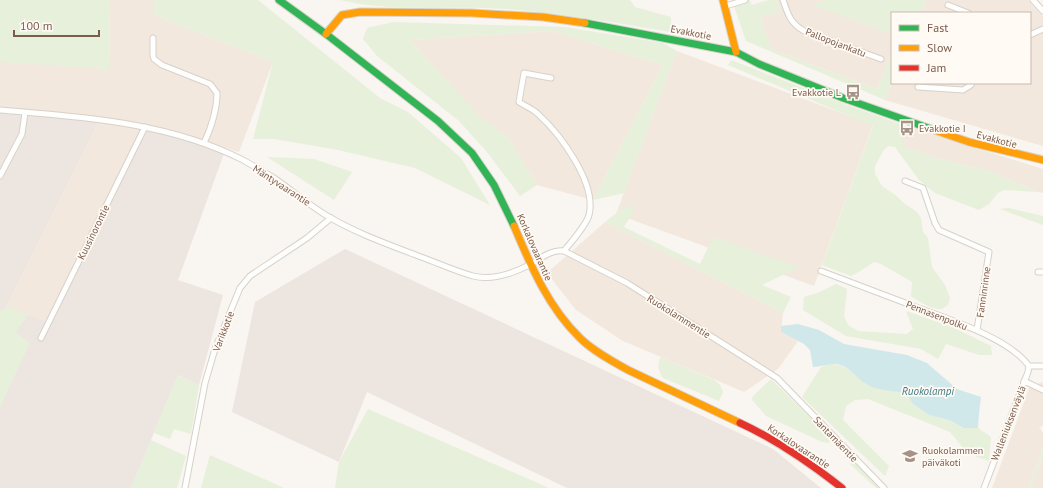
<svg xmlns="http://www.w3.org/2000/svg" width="1043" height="488" font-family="'PT Sans',sans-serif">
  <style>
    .residential { fill: #f2e8de }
    .industrial { fill: #ede5e0 }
    .green { fill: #e7f0db }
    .water { fill: #d0e8ea }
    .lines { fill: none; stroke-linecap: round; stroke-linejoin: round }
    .street-casing { stroke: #d7d1cb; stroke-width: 7 }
    .fast-casing { stroke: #d9d2cb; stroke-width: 9 }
    .slow-casing { stroke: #d9d2cb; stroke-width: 9 }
    .jam-casing { stroke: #d9d2cb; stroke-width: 9 }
    .street { stroke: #fefefd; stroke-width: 5 }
    .fast { stroke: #30b455; stroke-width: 7 }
    .slow { stroke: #ff9f0a; stroke-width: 7 }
    .jam { stroke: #e5322d; stroke-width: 7 }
    .labels { text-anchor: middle; stroke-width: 3.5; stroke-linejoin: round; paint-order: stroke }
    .street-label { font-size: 10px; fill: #7a5c4d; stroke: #fffaf3 }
    .poi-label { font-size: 10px; fill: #7a5c4d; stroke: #fffaf3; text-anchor: start }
    .water-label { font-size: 11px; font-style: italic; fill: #437c86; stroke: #fffaf3 }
  </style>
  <rect width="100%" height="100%" fill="#f9f5f0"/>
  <g class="residential">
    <path d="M 110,0 L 154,0 L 154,15 L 273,62 L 239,152 L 148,124 L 49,322 L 6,307 L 101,117 L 0,107 L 0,61 L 109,69 Z"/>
    <path d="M 776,0 L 826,0 L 813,5 L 892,34 L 892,51 L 877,89 L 771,49 L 760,18 L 781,11 Z"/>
    <path d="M 926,0 L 1028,0 L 1043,16 L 1043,146 L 885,100 L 892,82 L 892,83 L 1030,83 L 1030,13 L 921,13 Z"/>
    <path d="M 552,31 L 663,65 L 593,200 L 537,185 L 507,136 L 481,119 L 410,40 Z"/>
    <path d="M 677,51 L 873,125 L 814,286 L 616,214 Z"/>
    <path d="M 903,125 L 1043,169 L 1043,193 L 1038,192 L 986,170 L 943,160 L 902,146 Z"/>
    <path d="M 605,222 L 783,313 L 781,332 L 798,341 L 778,369 L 744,392 L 623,341 L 576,310 L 547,273 Z"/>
    <path d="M 1043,382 L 1043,426 L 1039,427 L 1043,433 L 1043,448 L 1028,488 L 992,488 L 1030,386 Z"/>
    <path d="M 1043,454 L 1043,488 L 1031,488 Z"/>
  </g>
  <g class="industrial">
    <path d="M 0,107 L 101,117 L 6,307 L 49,322 L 148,124 L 226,148 L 178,280 L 223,295 L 199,385 L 178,375 L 131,488 L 0,488 Z"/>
    <path d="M 345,249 L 773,449 L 821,488 L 567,488 L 367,392 L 339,462 L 232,412 L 255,302 Z"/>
  </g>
  <g class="green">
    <path d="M 0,0 L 110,0 L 109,69 L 0,62 Z"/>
    <path d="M 154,0 L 258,0 L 380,98 L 408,112 L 461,158 L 490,205 L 415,168 L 338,150 L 274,139 L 253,139 L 273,62 L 154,15 Z"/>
    <path d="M 340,0 L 630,0 L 635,7 L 671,17 L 671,32 C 617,23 562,13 506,9 C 451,5 395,13 340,0 Z"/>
    <path d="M 732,0 L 750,0 L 752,5 L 768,0 L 776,0 L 781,11 L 760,18 L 771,49 L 877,89 L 892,51 L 892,82 L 885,100 L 746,41 Z"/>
    <path d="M 826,0 L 926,0 L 921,13 L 892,13 L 892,34 L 812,5 Z"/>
    <path d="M 393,22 L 565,27 L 663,43 L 677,51 L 624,193 L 593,200 L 663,65 L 552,31 L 410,40 L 481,118 L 507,136 L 537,185 L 520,196 L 487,152 L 459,121 L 377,56 L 363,39 L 367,28 Z"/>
    <path d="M 731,60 L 844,104 L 903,125 L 903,146 L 943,160 L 986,170 L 1038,192 L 1004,190 L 998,193 L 989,204 L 979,210 L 935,193 L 919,180 L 895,147 L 888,146 L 883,151 L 875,166 L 875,174 L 882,186 L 894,194 L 905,204 L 917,212 L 921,218 L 923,232 L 928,238 L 929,245 L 932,267 L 945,285 L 950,298 L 948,305 C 946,306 944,308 942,309 C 933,311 918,301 911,296 L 912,282 L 881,264 L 874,262 L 857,273 L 851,276 L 822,265 L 873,126 L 728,65 Z"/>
    <path d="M 267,157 L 314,159 L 352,172 L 334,200 Z"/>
    <path d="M 632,205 L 634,210 L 624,227 L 700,264 L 713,237 L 799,267 L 762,285 L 791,297 L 783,313 L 605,222 L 622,209 Z"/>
    <path d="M 1009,208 L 1043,216 L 1043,225 L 1000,209 Z"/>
    <path d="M 836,284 L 847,289 L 844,316 L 848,325 L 858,331 L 907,334 L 913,329 L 906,311 L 952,327 L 991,346 L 992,355 L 979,355 L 946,344 L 938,359 L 921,349 L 846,336 L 803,310 L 804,297 L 820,292 Z"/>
    <path d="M 6,307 L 28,315 L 16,332 L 30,343 L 0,408 L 0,311 Z"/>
    <path d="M 661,357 L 714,380 L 720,385 L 723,392 L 719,401 L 663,378 C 659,372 656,364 661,357 Z"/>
    <path d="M 830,364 L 840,365 L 853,372 L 867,385 L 884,389 L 906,393 L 913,404 L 929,415 L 949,420 L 964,428 L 978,428 L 991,437 L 989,461 L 968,454 L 950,432 L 868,399 L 855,400 L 846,406 L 843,420 L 889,466 L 885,476 L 802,397 L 821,367 Z"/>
    <path d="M 178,375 L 199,385 L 191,434 L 174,429 L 170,439 L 154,433 Z"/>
    <path d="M 771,379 L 826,433 L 830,439 L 829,443 L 822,442 L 766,416 L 752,400 L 753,396 Z"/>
    <path d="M 368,409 L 547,487 L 548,488 L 335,488 L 339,462 Z"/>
    <path d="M 151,440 L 186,456 L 177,488 L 131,488 Z"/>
    <path d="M 1043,448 L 1043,454 L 1031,488 L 1028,488 Z"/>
    <path d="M 210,455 L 284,488 L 201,488 Z"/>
    <path d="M 848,458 L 850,458 L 881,488 L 876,488 L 851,465 Z"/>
  </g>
  <path class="water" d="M 798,324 L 819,330 L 844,344 L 907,355 L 927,363 L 957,389 L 981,397 L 979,413 L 978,428 L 964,428 L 949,420 L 929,415 L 913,404 L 906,393 C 895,391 874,390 866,384 C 857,378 851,369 841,365 C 831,362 822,367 813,367 L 810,350 L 804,344 L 781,332 L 781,326 Z"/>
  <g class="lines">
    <g class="street-casing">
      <g id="street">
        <path d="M 783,0 C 788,14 790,23 804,31 L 881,59"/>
        <path d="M 1033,0 L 1043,11"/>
        <path d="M 948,5 L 968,13"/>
        <path d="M 726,6 L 745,0"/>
        <path d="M 1030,35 L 1043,29"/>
        <path d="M 153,38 L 153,56 L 154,59 L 162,65 L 210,84 L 217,93 C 217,110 211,128 204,143"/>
        <path d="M 918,87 L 963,90 L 971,85 L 972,83"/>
        <path d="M 0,110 C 82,117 168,122 243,160 C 253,166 265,172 274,178 C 293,191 310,206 329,217 C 358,234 390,245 421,257 C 438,263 455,271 473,276 C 492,281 514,273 531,264 C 541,258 552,249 564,251 C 571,242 586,226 589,215 C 597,183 560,134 538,114 C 533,109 525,106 519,102 L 524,73 L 551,78"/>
        <path d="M 0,176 L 22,134 L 25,113"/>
        <path d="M 905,181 L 923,188 L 935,223 L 939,230 L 989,252 L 977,330"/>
        <path d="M 564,251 L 627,283 L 777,378 L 884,488"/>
        <path d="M 821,271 C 853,283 884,295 916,307 C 948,319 1009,338 1029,366 L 1028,372 L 984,488"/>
        <path d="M 1038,272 L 1043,272"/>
        <path d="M 41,338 L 145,127"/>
        <path d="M 1029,366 L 1043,366"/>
        <path d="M 1024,381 L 1043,390"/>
        <path d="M 185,488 L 205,383 L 215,349 L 240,288 L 250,276 L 307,238 L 331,218"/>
      </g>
    </g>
    <g class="fast-casing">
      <g id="fast">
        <path d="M 279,0 L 326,34 L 438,121 L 472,153 L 494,185 L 514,226"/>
        <path d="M 585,23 L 736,52 L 759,64 L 843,98 L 931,129"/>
      </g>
    </g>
    <g class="slow-casing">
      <g id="slow">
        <path d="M 723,0 L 736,52"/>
        <path d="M 326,34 L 342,15 L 360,12 L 472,13 L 543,17 L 585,23"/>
        <path d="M 931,129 L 969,142 L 1043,160"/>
        <path d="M 514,226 C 531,266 548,307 580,338 C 593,351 612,361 628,370 L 740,423"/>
      </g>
    </g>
    <g class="jam-casing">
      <path id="jam" d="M 740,423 C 777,440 810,463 842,488"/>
    </g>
    <use href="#street" class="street"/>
    <use href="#fast" class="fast"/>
    <use href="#slow" class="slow"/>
    <use href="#jam" class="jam"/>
  </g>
  <defs>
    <g id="bus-bare" transform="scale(1.2)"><path d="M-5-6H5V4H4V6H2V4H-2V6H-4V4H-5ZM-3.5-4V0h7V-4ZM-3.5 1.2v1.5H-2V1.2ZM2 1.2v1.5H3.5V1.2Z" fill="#a69286" stroke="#fffaf3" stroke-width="2.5" paint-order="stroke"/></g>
    <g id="school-bare" transform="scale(1.2)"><path d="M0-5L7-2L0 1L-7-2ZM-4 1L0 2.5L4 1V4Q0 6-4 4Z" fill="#a69286" stroke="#fffaf3" stroke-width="2.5" paint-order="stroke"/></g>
  </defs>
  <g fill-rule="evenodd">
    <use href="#bus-bare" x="853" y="92"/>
    <use href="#bus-bare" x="907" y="128"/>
    <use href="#school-bare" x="910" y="456"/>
  </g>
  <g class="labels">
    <g class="street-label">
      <text transform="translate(691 32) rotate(11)" y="4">Evakkotie</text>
      <text transform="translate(836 42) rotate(21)" y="4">Pallopojankatu</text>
      <text transform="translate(997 139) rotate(15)" y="4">Evakkotie</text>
      <text transform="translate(282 185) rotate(33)" y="4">Mäntyvaarantie</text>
      <text transform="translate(93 232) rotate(-64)" y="4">Kuusinorontie</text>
      <text transform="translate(535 247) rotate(66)" y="4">Korkalovaarantie</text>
      <text transform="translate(983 292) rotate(-82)" y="4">Fanninrinne</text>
      <text transform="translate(937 315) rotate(21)" y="4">Pennasenpolku</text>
      <text transform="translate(679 316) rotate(32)" y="4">Ruokolammentie</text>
      <text transform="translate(223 331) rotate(-69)" y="4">Varikkotie</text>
      <text transform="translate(1008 423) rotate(-69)" y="4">Walleniuksenväylä</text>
      <text transform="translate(836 439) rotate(46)" y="4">Santamäentie</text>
      <text transform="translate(799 446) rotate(33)" y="4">Korkalovaarantie</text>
    </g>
    <g class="poi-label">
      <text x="841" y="96" text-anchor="end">Evakkotie L</text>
      <text x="919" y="132">Evakkotie I</text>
      <text x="922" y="454">Ruokolammen<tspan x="922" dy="12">päiväkoti</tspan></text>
    </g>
    <g class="water-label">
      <text x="928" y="395">Ruokolampi</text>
    </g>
  </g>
  <rect x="891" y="12" width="140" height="72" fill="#fffaf3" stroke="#cabbb1"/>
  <rect x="899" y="25" width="20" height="6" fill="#30b455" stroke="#cabbb1"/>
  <text x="927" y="32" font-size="12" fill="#7a5c4d">Fast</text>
  <rect x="899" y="45" width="20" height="6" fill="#ff9f0a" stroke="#cabbb1"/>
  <text x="927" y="52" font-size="12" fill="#7a5c4d">Slow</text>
  <rect x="899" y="65" width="20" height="6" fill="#e5322d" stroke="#cabbb1"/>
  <text x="927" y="72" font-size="12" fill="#7a5c4d">Jam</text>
  <path d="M14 30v6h85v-6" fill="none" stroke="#7a5c4d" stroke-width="2"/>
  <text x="20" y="30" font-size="12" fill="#7a5c4d" stroke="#fffaf3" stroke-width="3" paint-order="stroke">100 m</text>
</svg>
